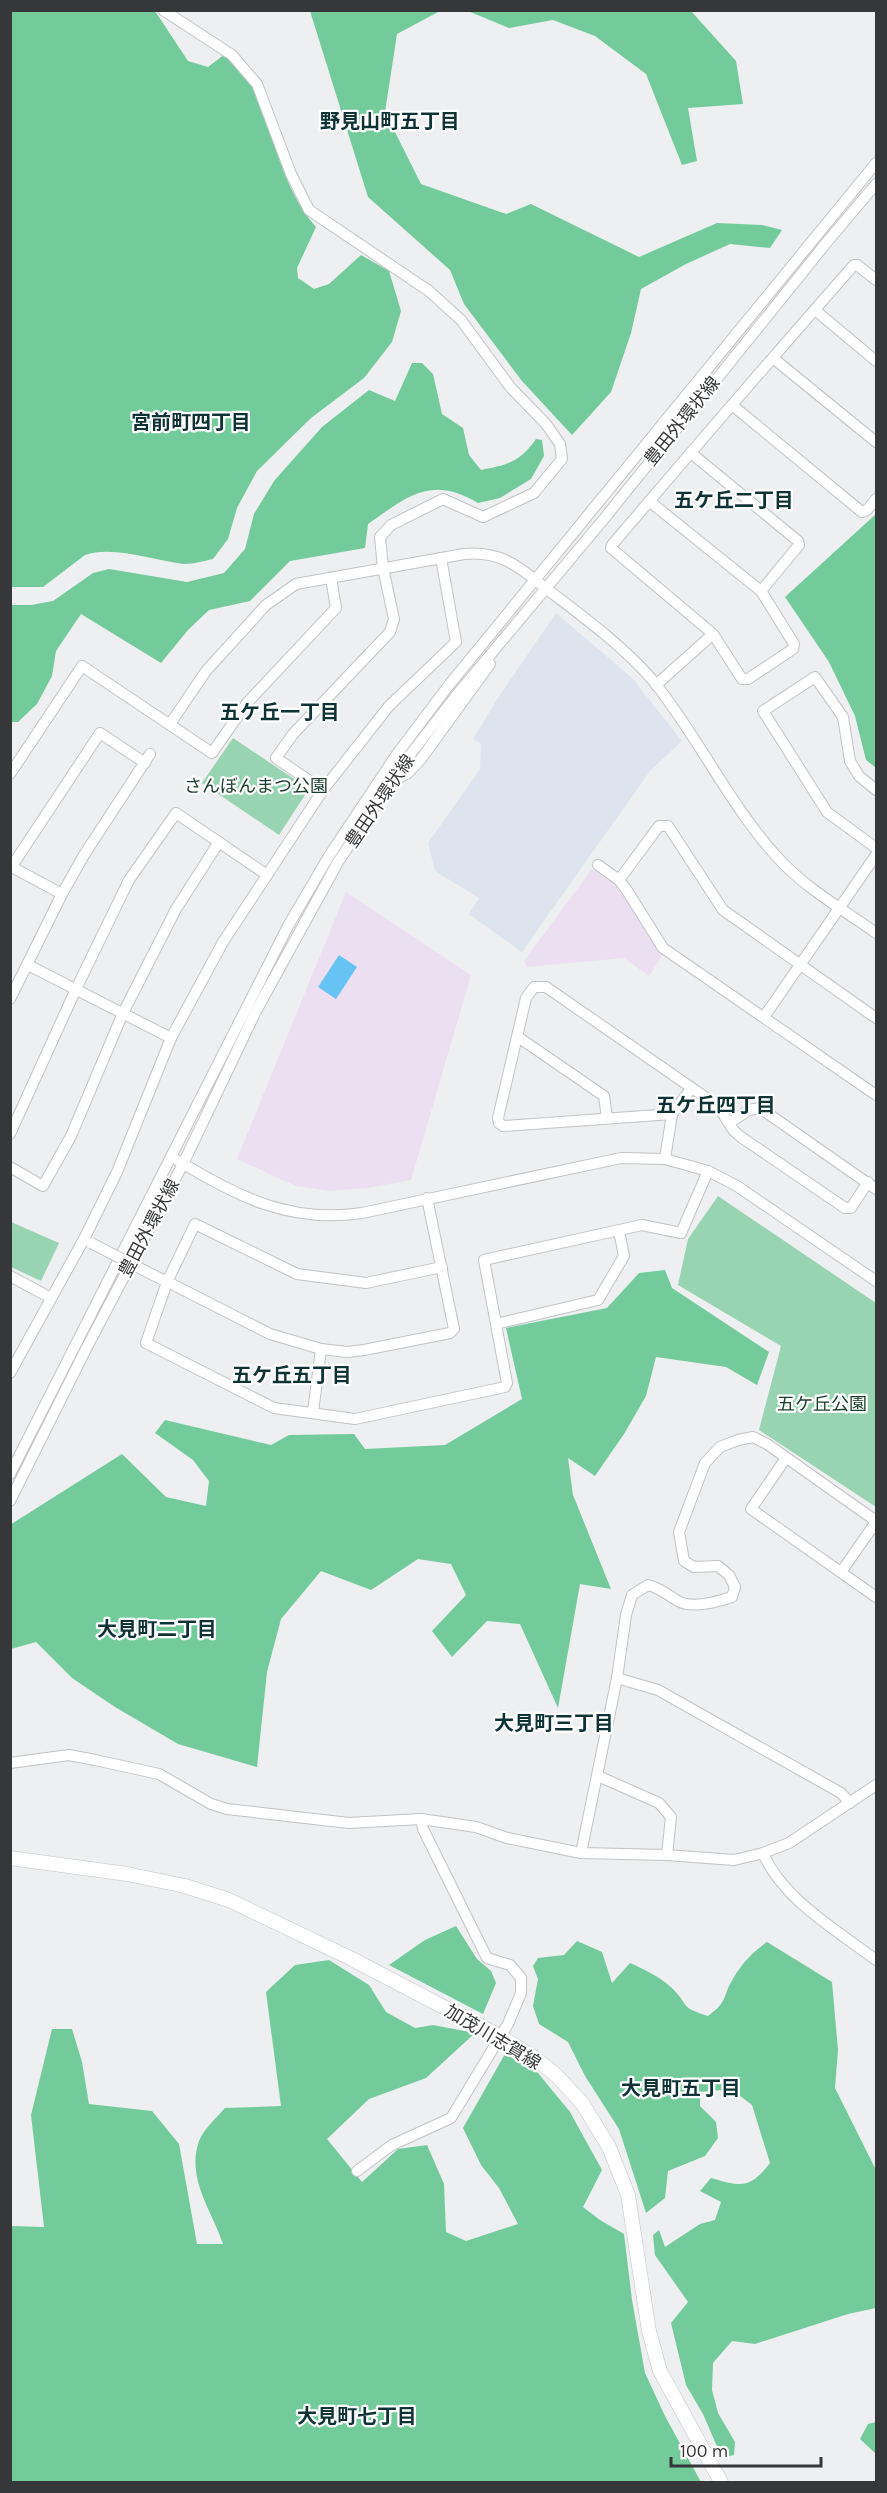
<svg xmlns="http://www.w3.org/2000/svg" width="887" height="2493" font-family="Karla,'Noto Sans JP',sans-serif">
  <style>
    .built { fill: #dee4ed }
    .education { fill: #eddff2 }
    .green { fill: #99d4b2 }
    .forest { fill: #73cb9c }
    .water { fill: #67c4f2 }
    .lines { fill: none; stroke-linecap: round; stroke-linejoin: round }
    .minor-casing { stroke: #c1c3c5; stroke-width: 12 }
    .major-casing { stroke: #c1c3c5; stroke-width: 15 }
    .minor { stroke: #fff; stroke-width: 10 }
    .major { stroke: #fff; stroke-width: 14 }
    .minor-bridge-casing { stroke: #c1c3c5; stroke-width: 12; stroke-linecap: butt }
    .minor-bridge { stroke: #fff; stroke-width: 10 }
    .labels { text-anchor: middle; stroke-width: 4.5; stroke-linejoin: round; paint-order: stroke }
    .street-label { font-size: 18px; fill: #363738; stroke: #fff }
    .park-label { font-size: 18px; fill: #1a402d; stroke: #fff }
    .neighbourhood-label { font-size: 20px; font-weight: bold; fill: #0f3334; stroke: #fff }
  </style>
  <rect width="100%" height="100%" fill="#edeff1"/>
  <path class="built" d="M 556,613 L 632,678 L 682,741 L 650,771 L 522,952 L 469,914 L 479,898 L 435,871 L 428,843 L 480,769 L 481,744 L 473,739 L 498,698 Z"/>
  <g class="education">
    <path d="M 592,869 L 618,887 L 663,954 L 649,976 L 624,958 L 527,967 L 524,961 Z"/>
    <path d="M 346,892 L 471,975 L 411,1180 L 367,1188 L 329,1191 L 296,1186 L 237,1159 Z"/>
  </g>
  <g class="green">
    <path d="M 233,738 L 309,789 L 279,835 L 202,783 Z"/>
    <path d="M 718,1196 L 876,1303 L 876,1507 L 759,1430 L 781,1346 L 678,1285 L 688,1239 Z"/>
    <path d="M 11,1222 L 59,1243 L 41,1281 L 11,1267 Z"/>
  </g>
  <g class="forest">
    <path d="M 11,11 L 155,11 L 188,61 L 208,67 L 225,54 C 234,65 248,77 254,91 C 275,136 282,189 316,227 L 297,268 L 298,278 L 314,289 L 329,284 L 361,255 L 389,271 L 401,311 L 392,342 L 364,378 L 311,418 L 257,471 L 237,508 L 228,539 L 213,559 C 204,561 193,564 184,564 C 155,561 113,545 85,555 L 43,587 L 11,587 Z"/>
    <path d="M 310,11 L 440,11 L 397,34 L 385,112 L 421,184 L 506,214 L 531,204 L 639,257 L 717,223 L 762,225 L 782,230 L 770,248 L 730,244 L 686,264 L 641,289 L 631,333 L 611,392 L 572,435 L 522,381 L 464,304 L 450,270 L 368,197 Z"/>
    <path d="M 468,11 L 691,11 L 736,61 L 743,104 L 688,108 L 697,161 L 682,165 L 646,74 L 595,36 L 553,20 L 509,28 Z"/>
    <path d="M 412,363 L 422,363 L 433,374 L 442,414 L 463,428 L 469,455 L 481,470 C 507,465 520,462 536,439 L 542,440 L 544,456 L 531,479 L 500,498 L 478,503 C 431,475 408,496 368,524 L 365,548 L 290,561 L 250,601 L 209,610 L 188,630 L 161,663 L 81,614 L 56,651 L 52,676 L 37,704 L 18,722 L 11,722 L 11,605 L 31,605 L 53,601 L 93,573 L 109,569 L 187,582 L 224,573 L 245,549 L 254,514 L 274,481 L 322,427 L 369,390 L 395,401 Z"/>
    <path d="M 876,514 L 876,768 L 866,760 L 855,716 L 829,662 L 785,597 Z"/>
    <path d="M 665,1270 L 672,1288 L 769,1352 L 757,1385 L 726,1367 L 656,1357 L 646,1396 L 624,1434 L 595,1476 L 568,1458 L 573,1495 L 611,1589 L 580,1584 L 558,1708 L 520,1624 L 487,1621 L 452,1657 L 432,1631 L 466,1595 L 451,1564 L 418,1559 L 371,1590 L 321,1571 L 281,1619 L 267,1672 L 257,1767 L 178,1744 L 115,1707 L 72,1678 L 36,1642 L 11,1649 L 10,1526 L 13,1523 L 122,1454 L 166,1497 L 206,1506 L 209,1481 L 193,1460 L 155,1433 L 165,1420 L 271,1445 L 289,1435 L 354,1434 L 365,1449 L 445,1445 L 522,1399 L 506,1328 L 607,1308 L 639,1273 Z"/>
    <path d="M 456,1926 L 477,1959 L 491,1971 L 496,1983 L 483,2014 L 389,1965 L 425,1940 Z"/>
    <path d="M 577,1941 L 602,1952 L 612,1983 L 630,1963 C 644,1969 660,1977 672,1988 C 690,2006 679,2007 708,2016 C 729,2001 722,1996 734,1977 C 743,1962 753,1952 767,1942 L 832,1982 L 838,2050 L 835,2088 L 876,2170 L 876,2308 L 848,2314 L 755,2344 L 732,2341 L 713,2363 L 712,2390 L 718,2413 L 735,2442 L 734,2455 L 722,2458 L 703,2414 L 686,2385 L 671,2323 L 688,2302 L 655,2255 L 653,2235 L 659,2230 L 665,2247 L 700,2224 L 715,2220 L 721,2202 L 700,2191 L 711,2178 C 742,2187 750,2189 770,2163 L 752,2105 L 731,2089 L 700,2092 L 700,2106 L 716,2122 L 718,2138 L 705,2156 L 668,2171 L 665,2198 L 646,2213 L 619,2129 L 585,2076 L 568,2042 L 539,2024 L 533,2006 L 538,1979 L 533,1966 L 538,1958 L 564,1955 Z"/>
    <path d="M 329,1960 L 369,1985 L 386,2012 L 415,2028 L 433,2025 L 475,2033 L 426,2078 L 369,2099 L 327,2139 L 362,2182 L 398,2149 L 427,2145 L 444,2184 L 446,2232 L 466,2241 L 518,2224 L 499,2188 L 481,2165 L 463,2128 L 505,2054 L 538,2073 L 570,2112 L 602,2170 L 583,2207 L 600,2220 L 624,2234 L 632,2300 L 645,2373 L 665,2416 L 701,2482 L 11,2482 L 11,2226 L 44,2227 L 31,2115 L 52,2029 L 72,2029 L 82,2062 L 89,2104 L 152,2111 L 179,2144 L 197,2244 L 223,2244 C 212,2210 186,2179 199,2141 C 203,2130 217,2117 225,2108 L 281,2106 L 266,1992 L 295,1965 Z"/>
    <path d="M 876,2422 L 876,2454 L 860,2439 L 868,2424 Z"/>
  </g>
  <path class="water" d="M 339,955 L 357,967 L 336,999 L 318,987 Z"/>
  <g class="lines">
    <g class="minor-casing">
      <g id="minor">
        <path d="M 163,10 L 232,55 L 257,84 L 291,174 L 309,210 L 429,291 L 461,320 L 511,388 L 546,424 L 560,444 L 562,459 L 534,493 L 483,517 L 443,499 L 391,525 L 380,537 L 383,568 L 394,619 L 390,632 L 293,734 L 276,758 L 323,790"/>
        <path d="M 815,310 L 876,361"/>
        <path d="M 773,358 L 876,442"/>
        <path d="M 732,405 L 862,512 L 867,510 L 876,499"/>
        <path d="M 691,453 L 798,541 L 799,545 L 761,591"/>
        <path d="M 649,501 L 761,591 L 794,644 L 793,649 L 748,679 L 742,679 L 713,634 L 611,548 L 612,545 C 692,451 772,358 854,265 L 857,265 L 876,280"/>
        <path d="M 656,685 L 713,634"/>
        <path d="M 170,724 L 206,671 L 266,605 L 296,584 L 464,554 C 504,550 522,570 552,593 C 585,618 633,654 658,687 C 700,741 732,808 778,858 C 805,888 844,910 876,933"/>
        <path d="M 10,774 L 82,666 L 212,753 L 247,703 L 336,608 L 331,578"/>
        <path d="M 394,780 L 408,773 L 421,759 L 490,664"/>
        <path d="M 876,790 L 859,776 L 850,761 L 843,717 L 815,677 L 763,711 L 827,812 L 876,848"/>
        <path d="M 598,865 L 619,880 L 626,889 L 663,948 L 876,1095"/>
        <path d="M 10,866 L 62,894"/>
        <path d="M 12,866 L 100,733 L 145,763"/>
        <path d="M 619,880 L 659,826 L 668,826 L 723,910 L 876,1018"/>
        <path d="M 28,965 L 171,1038"/>
        <path d="M 10,999 L 62,894 L 84,855 L 150,754"/>
        <path d="M 764,1017 L 876,855"/>
        <path d="M 518,1037 L 604,1096 L 607,1118"/>
        <path d="M 672,1114 L 503,1126 L 499,1123 L 498,1118 L 526,998 L 534,987 L 546,987 L 718,1106 L 734,1131 L 741,1137 L 845,1208 L 851,1208 L 868,1182"/>
        <path d="M 729,1123 L 749,1110 L 760,1108 L 876,1189"/>
        <path d="M 10,1134 L 76,989 L 129,880 L 176,813 L 267,875"/>
        <path d="M 665,1159 L 672,1114 L 691,1089"/>
        <path d="M 177,1160 C 236,1196 290,1224 362,1213 L 621,1158 L 665,1159 L 708,1171 L 737,1186 L 876,1281"/>
        <path d="M 10,1167 L 43,1186 L 71,1136 L 123,1013 L 176,909 L 219,842"/>
        <path d="M 442,1267 L 366,1283 L 297,1274 L 195,1224 L 167,1282 L 146,1343 L 274,1408 L 355,1419 L 505,1387 L 507,1383 L 484,1260 L 642,1225 L 681,1233 L 708,1171"/>
        <path d="M 10,1276 L 51,1298"/>
        <path d="M 162,1279 L 270,1334 L 321,1349 L 347,1352 L 364,1350 L 450,1333 L 454,1329 L 427,1198"/>
        <path d="M 496,1324 L 598,1300 L 624,1256 L 619,1231"/>
        <path d="M 10,1373 L 84,1239 L 117,1172 L 171,1038 L 223,942 L 323,790 L 389,706 L 456,642 L 441,558"/>
        <path d="M 313,1412 L 321,1349"/>
        <path d="M 786,1458 L 751,1509 L 876,1597"/>
        <path d="M 10,1474 L 288,926 L 329,856 L 397,754 L 449,685 L 876,163"/>
        <path d="M 10,1501 L 86,1349 L 183,1164 L 256,1011 L 338,862 L 406,760 L 455,697 L 603,520 L 827,242 L 876,184"/>
        <path d="M 841,1572 L 876,1522"/>
        <path d="M 617,1678 L 658,1690 L 841,1793 L 850,1803"/>
        <path d="M 10,1763 L 69,1755 L 95,1760 L 159,1774 L 211,1804 L 227,1809 L 349,1823 L 421,1819 L 476,1827 L 507,1838 L 581,1853 L 667,1855 L 734,1860 L 763,1853 L 789,1843 L 876,1785"/>
        <path d="M 598,1776 L 659,1803 L 671,1817 L 667,1855"/>
        <path d="M 581,1853 L 617,1678 L 626,1615 L 632,1595 L 648,1585 C 662,1589 666,1594 678,1601 C 692,1609 717,1602 732,1597 L 735,1587 L 729,1575 L 718,1566 L 694,1567 L 684,1561 L 679,1532 L 705,1463 L 720,1447 L 738,1440 L 753,1437 L 767,1444 L 876,1521"/>
        <path d="M 763,1853 C 783,1900 837,1930 876,1960"/>
        <path d="M 357,2171 L 392,2145 L 451,2118 L 508,2024 L 521,1993 L 521,1978 L 510,1965 L 487,1958 L 423,1829 L 421,1819"/>
      </g>
    </g>
    <g class="major-casing">
      <path id="major" d="M 10,1858 L 127,1874 L 185,1886 L 229,1900 L 350,1958 L 501,2037 L 535,2058 L 557,2076 L 582,2103 L 609,2147 L 628,2195 L 649,2331 L 660,2371 L 721,2482"/>
    </g>
    <use href="#minor" class="minor"/>
    <use href="#major" class="major"/>
    <g class="minor-bridge-casing">
      <path id="minor-bridge" d="M 91,1243 L 161,1279"/>
    </g>
    <use href="#minor-bridge" class="minor-bridge"/>
  </g>
  <g class="labels">
    <g class="street-label">
      <text transform="translate(682 421) rotate(-51)" y="6">豊田外環状線</text>
      <text transform="translate(380 801) rotate(-56)" y="6">豊田外環状線</text>
      <text transform="translate(149 1228) rotate(-62)" y="6">豊田外環状線</text>
      <text transform="translate(493 2037) rotate(31)" y="6">加茂川志賀線</text>
    </g>
    <g class="park-label">
      <text x="256" y="792">さんぼんまつ公園</text>
      <text x="822" y="1410">五ケ丘公園</text>
    </g>
    <g class="neighbourhood-label">
      <text x="390" y="128">野見山町五丁目</text>
      <text x="191" y="429">宮前町四丁目</text>
      <text x="734" y="507">五ケ丘二丁目</text>
      <text x="280" y="719">五ケ丘一丁目</text>
      <text x="716" y="1112">五ケ丘四丁目</text>
      <text x="292" y="1382">五ケ丘五丁目</text>
      <text x="157" y="1636">大見町二丁目</text>
      <text x="554" y="1730">大見町三丁目</text>
      <text x="681" y="2095">大見町五丁目</text>
      <text x="357" y="2423">大見町七丁目</text>
    </g>
  </g>
  <rect width="887" height="2493" fill="none" stroke="#363738" stroke-width="24"/>
  <path d="M671 2457v9h150v-9" fill="none" stroke="#363738" stroke-width="3"/>
  <text x="680" y="2457" font-size="18" fill="#363738" stroke="#ffffff" stroke-width="4.5" paint-order="stroke">100 m</text>
</svg>
